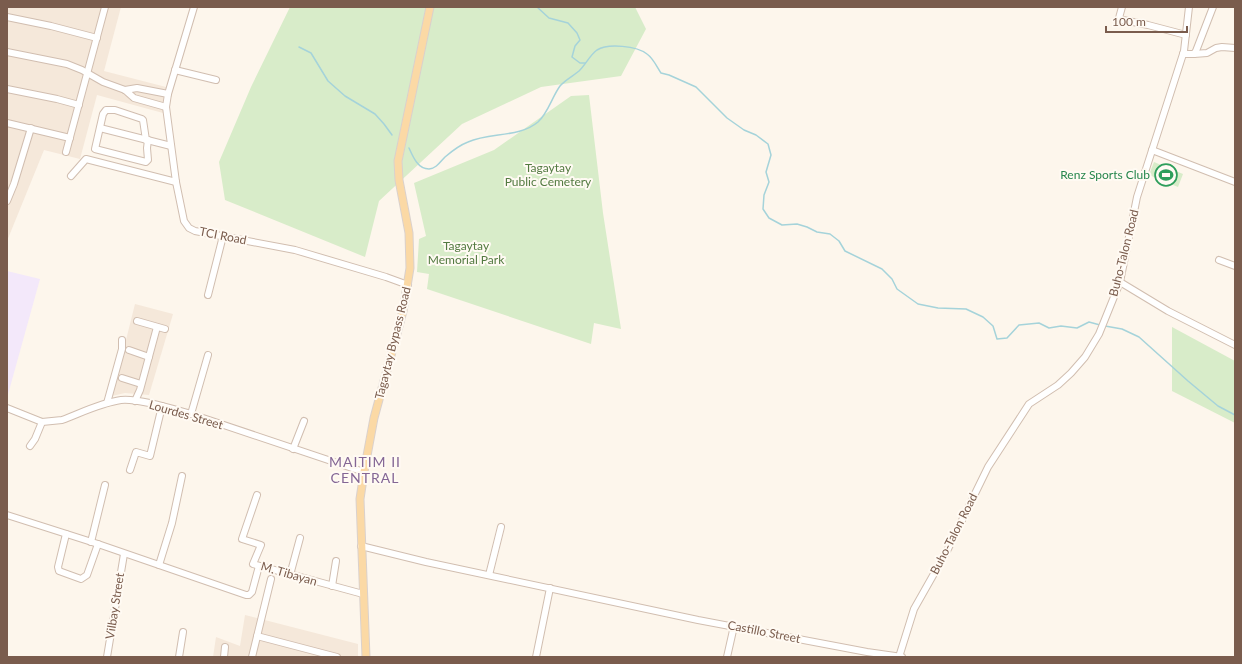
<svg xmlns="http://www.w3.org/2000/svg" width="1242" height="664" font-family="Lato,sans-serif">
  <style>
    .residential { fill: #f5e8da }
    .education { fill: #f3e8fa }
    .green { fill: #d8ecc9 }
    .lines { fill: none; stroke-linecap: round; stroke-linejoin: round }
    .stream { stroke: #a5d3da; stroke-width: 1.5 }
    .minor-casing { stroke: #d1beb0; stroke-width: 8 }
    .major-casing { stroke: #dad1cd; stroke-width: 9 }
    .minor { stroke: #fff; stroke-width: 6 }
    .major { stroke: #fbd9a5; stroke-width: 7 }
    .labels { text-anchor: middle; stroke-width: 4; stroke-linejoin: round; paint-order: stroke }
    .park-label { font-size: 12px; fill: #537a41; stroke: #fffaf3 }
    .leisure-label { font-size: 12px; fill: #27864d; stroke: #fffaf3; text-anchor: end }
    .street-label { font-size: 12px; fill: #7a5c4d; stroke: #fffaf3 }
    .quarter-label { font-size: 14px; letter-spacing: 1px; fill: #846695; stroke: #fffaf3 }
  </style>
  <rect width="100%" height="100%" fill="#fdf6ec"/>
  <g class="residential">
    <path d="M 7,7 L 121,7 L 104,71 L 166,87 L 163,100 L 163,113 L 97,95 L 80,159 L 44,150 L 7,241 Z"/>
    <path d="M 135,304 L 173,314 L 149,395 L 125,393 L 112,396 Z"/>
    <path d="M 245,615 L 358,644 L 358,657 L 213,657 L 216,637 L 240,646 Z"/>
  </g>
  <path class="education" d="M 7,271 L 40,279 L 7,398 Z"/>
  <g class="green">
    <path d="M 290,7 L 635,7 L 646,29 L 621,76 L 541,87 L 462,124 L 379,201 L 365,257 L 225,200 L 219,162 L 251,87 Z"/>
    <path d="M 589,95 L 603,213 L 621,329 L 594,323 L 591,344 L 427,289 L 429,274 L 417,272 L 419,239 L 426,236 L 414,183 L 494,150 L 571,96 Z"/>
    <path d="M 1154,162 L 1183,174 L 1178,187 L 1149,175 Z"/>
    <path d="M 1172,327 L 1235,361 L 1235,423 L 1172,391 Z"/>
  </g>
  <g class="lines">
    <g class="stream">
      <path d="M 537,7 L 549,18 L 568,23 L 577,33 L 580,40 L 575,46 L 572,57 L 580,63 L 585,63"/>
      <path d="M 299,47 L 311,53 L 328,81 L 345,96 L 375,114 L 384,124 L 392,135"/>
      <path d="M 409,148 C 413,157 418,169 429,169 C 437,168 440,162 445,157 C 452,151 460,145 468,142 C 490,132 519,138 538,122 C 548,113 552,97 560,86 C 565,80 573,76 579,71 C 586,64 590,55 597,50 C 608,43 637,46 647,54 C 653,58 657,67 661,73 L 669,75 L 696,87 L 727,118 L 744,130 L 756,135 L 768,144 L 771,155 L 766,172 L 769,182 L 764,195 L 763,209 L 769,218 L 782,225 L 797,224 L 807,227 L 817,232 L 830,234 L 839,241 L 845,251 L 882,269 L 892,279 L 897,289 L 918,304 L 938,308 L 966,309 L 983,317 L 993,326 L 997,339 L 1007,338 L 1019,325 L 1039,323 L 1049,328 L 1061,326 L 1077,328 L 1089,322 L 1100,325"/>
      <path d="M 1105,326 L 1122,329 L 1139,337 L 1188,381 L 1218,406 L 1235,415"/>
    </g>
    <g class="minor-casing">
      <g id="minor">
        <path d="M 194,7 L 168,94 L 166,107 L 176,182 L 184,221 L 189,228 L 195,231 L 295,250 L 386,277 L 408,285"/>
        <path d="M 1122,7 L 1119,18 L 1123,20 L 1148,25 L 1186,35"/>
        <path d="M 7,17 L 51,26 L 97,38"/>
        <path d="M 7,52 L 67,64 L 82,70 L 103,82 L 125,90 L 134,98 L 166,107"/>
        <path d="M 1183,54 L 1194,54 L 1196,51 L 1213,7"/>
        <path d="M 1194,54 L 1207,53 L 1216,48 L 1222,47 L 1235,48"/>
        <path d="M 175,70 L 216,80"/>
        <path d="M 7,89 L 57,99 L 79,105"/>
        <path d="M 125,90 L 137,88 L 168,94"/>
        <path d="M 7,123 L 70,138"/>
        <path d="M 100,128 L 171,146"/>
        <path d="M 146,140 L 143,120 L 142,119 L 115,110 L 106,110 L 103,114 L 95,149 L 146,162 L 148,160 L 147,148 L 148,140"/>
        <path d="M 1152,150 L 1235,182"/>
        <path d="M 66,152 L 105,7"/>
        <path d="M 71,176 L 86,159 L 176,182"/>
        <path d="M 7,201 L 14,184 L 31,128"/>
        <path d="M 1219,260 L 1235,266"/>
        <path d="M 1120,282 L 1168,311 L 1235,345"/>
        <path d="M 208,295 L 223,236"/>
        <path d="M 137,321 L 165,329"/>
        <path d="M 129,350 L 149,357"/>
        <path d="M 122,378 L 141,384"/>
        <path d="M 135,401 L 140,390 L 157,327"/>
        <path d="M 107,403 L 122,349 L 122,340"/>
        <path d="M 7,408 L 42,422 L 62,420 C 81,413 100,403 121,400 C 138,398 173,409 191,414 L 364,472"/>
        <path d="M 191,414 L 208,355"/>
        <path d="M 30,446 L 35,439 L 42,422"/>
        <path d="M 293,449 L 304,421"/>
        <path d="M 130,470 L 136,452 L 150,456 L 162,406"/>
        <path d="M 257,495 L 242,539 L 261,545 L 253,564 L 363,594"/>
        <path d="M 7,515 L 98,544 L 246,595 L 249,595 L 252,592 L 259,566"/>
        <path d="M 66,534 L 58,567 L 59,571 L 81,579 L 87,575 L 98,544"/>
        <path d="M 91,542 L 105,485"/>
        <path d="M 361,546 L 426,562 L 698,620 L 867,652 L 902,657"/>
        <path d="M 159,565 L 172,523 L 182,476"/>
        <path d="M 290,575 L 300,538"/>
        <path d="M 489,575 L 501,527"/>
        <path d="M 332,586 L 336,561"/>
        <path d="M 257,636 L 337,657"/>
        <path d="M 107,657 L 124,554"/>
        <path d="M 179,657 L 183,632"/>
        <path d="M 224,657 L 225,647"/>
        <path d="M 252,657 L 271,579"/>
        <path d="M 536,657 L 550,588"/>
        <path d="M 727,657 L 734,626"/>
        <path d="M 899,657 L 914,609 L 948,549 L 988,467 L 1029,404 L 1058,385 L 1071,373 L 1085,357 L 1099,334 L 1120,282 L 1137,197 L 1184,51 L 1189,7"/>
      </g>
    </g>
    <g class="major-casing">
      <path id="major" d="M 366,657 L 360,499 L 364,472 L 374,418 L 403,311 L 410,268 L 409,233 L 399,180 L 398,161 L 430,7"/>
    </g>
    <use href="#minor" class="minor"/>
    <use href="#major" class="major"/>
  </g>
  <defs>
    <g id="stadium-ring" transform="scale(1.15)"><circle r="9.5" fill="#fffaf3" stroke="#2e9e5b" stroke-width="1.5"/><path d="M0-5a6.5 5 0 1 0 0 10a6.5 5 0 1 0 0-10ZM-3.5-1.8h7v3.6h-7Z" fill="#2e9e5b"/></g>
  </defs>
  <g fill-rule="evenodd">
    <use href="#stadium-ring" x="1166" y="175"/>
  </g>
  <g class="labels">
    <g class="park-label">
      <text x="548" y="172">Tagaytay<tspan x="548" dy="14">Public Cemetery</tspan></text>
      <text x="466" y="250">Tagaytay<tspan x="466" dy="14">Memorial Park</tspan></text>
    </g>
    <g class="leisure-label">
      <text x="1150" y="179">Renz Sports Club</text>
    </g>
    <g class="street-label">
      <text transform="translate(223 236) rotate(11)" y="4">TCI Road</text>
      <text transform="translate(1124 253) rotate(-76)" y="4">Buho-Talon Road</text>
      <text transform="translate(393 343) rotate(-76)" y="4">Tagaytay Bypass Road</text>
      <text transform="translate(186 415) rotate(16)" y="4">Lourdes Street</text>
      <text transform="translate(954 534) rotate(-63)" y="4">Buho-Talon Road</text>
      <text transform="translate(289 574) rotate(16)" y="4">M. Tibayan</text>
      <text transform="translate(115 606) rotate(-81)" y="4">Vilbay Street</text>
      <text transform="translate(764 632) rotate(11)" y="4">Castillo Street</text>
    </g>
    <g class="quarter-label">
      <text x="365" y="467">MAITIM II<tspan x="365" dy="16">CENTRAL</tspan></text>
    </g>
  </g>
  <rect width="1242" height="664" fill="none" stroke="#7a5c4d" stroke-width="16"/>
  <path d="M1106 26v6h81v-6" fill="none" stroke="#7a5c4d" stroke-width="2"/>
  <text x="1112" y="26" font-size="12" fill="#7a5c4d" stroke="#fffaf3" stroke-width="3" paint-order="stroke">100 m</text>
</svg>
